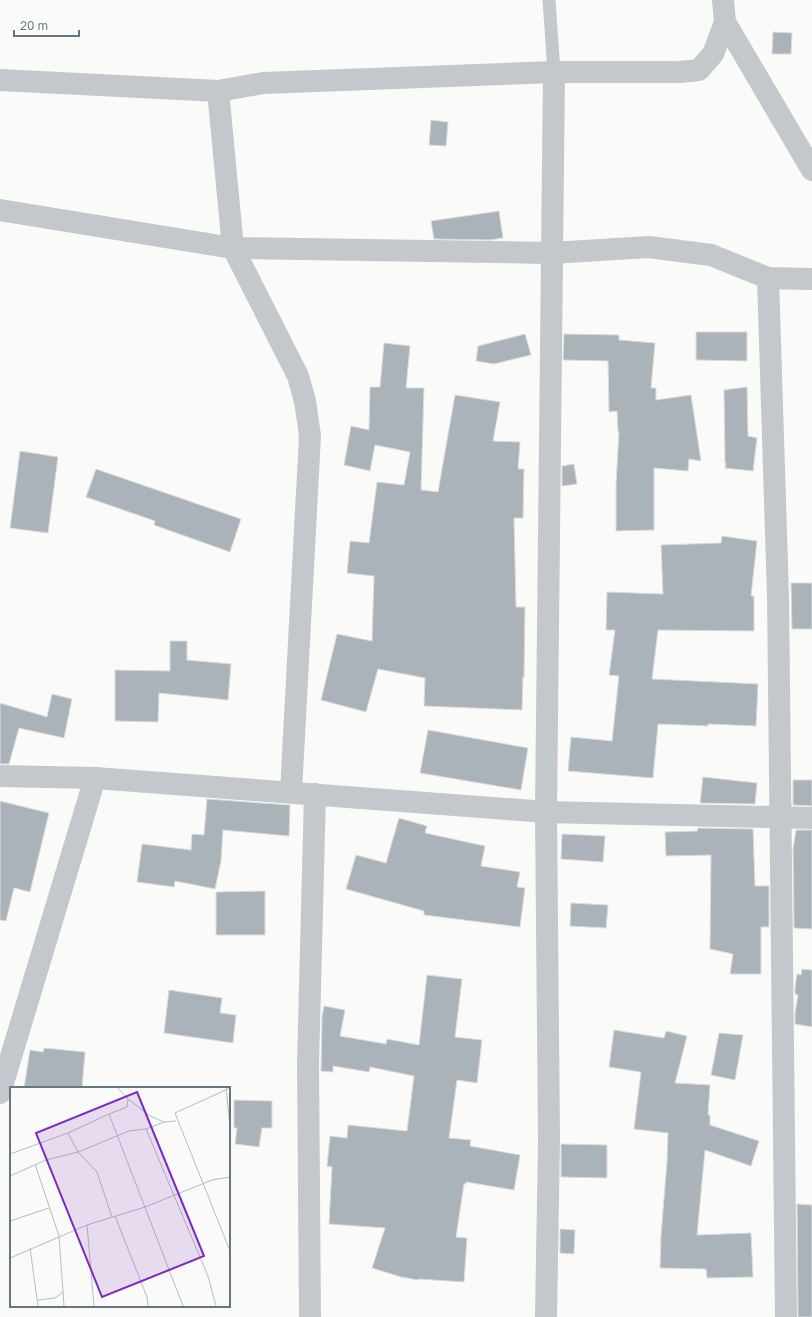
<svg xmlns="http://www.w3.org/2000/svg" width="812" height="1317" font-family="'Golos Text',sans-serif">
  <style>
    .building { fill: #aab3b9; stroke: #dcdcda }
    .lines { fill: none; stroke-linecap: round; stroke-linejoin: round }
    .service { stroke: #c3c8cc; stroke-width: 13 }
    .minor { stroke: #c3c8cc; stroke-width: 22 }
    .inset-road { fill: none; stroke: #b5bdc2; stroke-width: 1 }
    .view { fill: #7b2cbf; fill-opacity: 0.15; stroke: #7b2cbf; stroke-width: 2 }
    .inset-edge { fill: none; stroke: #657683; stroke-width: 2 }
  </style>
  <rect width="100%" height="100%" fill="#fafaf8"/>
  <g class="building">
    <path d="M 773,32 L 792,33 L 791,54 L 772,54 Z"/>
    <path d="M 431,120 L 448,122 L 446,146 L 429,145 Z"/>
    <path d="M 499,211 L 503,238 L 490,240 L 434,239 L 431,221 Z"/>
    <path d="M 696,332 L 747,332 L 747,361 L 696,360 Z"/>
    <path d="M 525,334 L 531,355 L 494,364 L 476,361 L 478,346 Z"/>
    <path d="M 564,334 L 619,335 L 619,340 L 655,343 L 651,388 L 656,388 L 656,400 L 691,395 L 701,461 L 689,459 L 688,471 L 654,468 L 654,530 L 616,531 L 616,485 L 619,431 L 618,432 L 617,411 L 609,412 L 608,361 L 563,360 Z"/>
    <path d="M 384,343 L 410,346 L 406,388 L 424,388 L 421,490 L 438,492 L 455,395 L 500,402 L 493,441 L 520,442 L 518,469 L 524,469 L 523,518 L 514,518 L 516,607 L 525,607 L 524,677 L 523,677 L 522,710 L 424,706 L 425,678 L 378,669 L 366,712 L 321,700 L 337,634 L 372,641 L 374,576 L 347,573 L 350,541 L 369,543 L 377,482 L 404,485 L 410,452 L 375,445 L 370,471 L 344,465 L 351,426 L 369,430 L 370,387 L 380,387 Z"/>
    <path d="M 747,387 L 748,436 L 757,438 L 753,471 L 725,468 L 726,463 L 725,463 L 724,390 Z"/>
    <path d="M 20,451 L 58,457 L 48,533 L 10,528 Z"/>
    <path d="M 574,464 L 577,484 L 562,486 L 562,466 Z"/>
    <path d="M 96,469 L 241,519 L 230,552 L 154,525 L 155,521 L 86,497 Z"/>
    <path d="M 722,536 L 757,541 L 751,596 L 754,596 L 754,631 L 658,630 L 652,679 L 758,684 L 756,726 L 708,724 L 708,726 L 658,724 L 653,778 L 568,771 L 571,737 L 612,741 L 619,676 L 609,675 L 615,630 L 606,630 L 607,592 L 663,594 L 661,545 L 721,543 Z"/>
    <path d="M 791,583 L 812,583 L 812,629 L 792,629 Z"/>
    <path d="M 170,641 L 187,641 L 187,660 L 231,664 L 228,700 L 159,693 L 158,722 L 115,721 L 115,670 L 170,671 Z"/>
    <path d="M 52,694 L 72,699 L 64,738 L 19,728 L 9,764 L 0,764 L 0,703 L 47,717 Z"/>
    <path d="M 428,730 L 528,748 L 521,790 L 420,773 Z"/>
    <path d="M 703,777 L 757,783 L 755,804 L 700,803 Z"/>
    <path d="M 793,780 L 812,780 L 812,806 L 793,805 Z"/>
    <path d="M 207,799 L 290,805 L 289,836 L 223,830 L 221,861 L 215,889 L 175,881 L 174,887 L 137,882 L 142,844 L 191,850 L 192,834 L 204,835 Z"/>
    <path d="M 0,801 L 49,813 L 30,892 L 14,888 L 6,921 L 0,920 Z"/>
    <path d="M 399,818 L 427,826 L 425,833 L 485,846 L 481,866 L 520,872 L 517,887 L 525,888 L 520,927 L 424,915 L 424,911 L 346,889 L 356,855 L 386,863 Z"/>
    <path d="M 698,828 L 753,829 L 755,886 L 769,886 L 769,927 L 761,927 L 761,974 L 730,974 L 733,954 L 710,949 L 711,855 L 666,856 L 665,832 L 697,831 Z"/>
    <path d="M 796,830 L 812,830 L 812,929 L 794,928 L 793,849 Z"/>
    <path d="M 562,834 L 605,836 L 603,862 L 561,859 Z"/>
    <path d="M 265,891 L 265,935 L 216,935 L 216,892 Z"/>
    <path d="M 571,903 L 608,905 L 606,928 L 570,926 Z"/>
    <path d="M 802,969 L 812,970 L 812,1027 L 795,1024 L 795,1013 L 798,995 L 795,994 L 795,988 L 797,974 L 801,975 Z"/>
    <path d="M 427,975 L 462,979 L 455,1037 L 482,1040 L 477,1083 L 457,1080 L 449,1138 L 471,1140 L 470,1146 L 520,1155 L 514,1190 L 466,1182 L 466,1184 L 464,1184 L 456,1237 L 467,1238 L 464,1282 L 419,1279 L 418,1280 L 401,1277 L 372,1268 L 385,1228 L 329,1224 L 332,1167 L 327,1166 L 330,1136 L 347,1138 L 348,1125 L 407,1131 L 414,1076 L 370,1067 L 369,1072 L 333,1066 L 333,1072 L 321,1071 L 322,1017 L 324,1006 L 345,1010 L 340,1036 L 386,1044 L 387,1039 L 419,1045 Z"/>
    <path d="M 169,990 L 222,998 L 220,1013 L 236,1015 L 233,1043 L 164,1033 Z"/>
    <path d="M 614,1030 L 664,1038 L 666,1031 L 687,1036 L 675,1083 L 710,1085 L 708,1115 L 710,1115 L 710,1125 L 759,1141 L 751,1166 L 705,1150 L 697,1235 L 751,1233 L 753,1277 L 707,1278 L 706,1269 L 660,1268 L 661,1235 L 667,1162 L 668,1133 L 634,1129 L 641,1072 L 609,1067 Z"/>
    <path d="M 719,1033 L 743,1035 L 735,1080 L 711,1075 Z"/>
    <path d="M 44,1048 L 85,1052 L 82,1088 L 24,1088 L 30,1050 L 43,1052 Z"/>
    <path d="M 234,1100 L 272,1101 L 272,1128 L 262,1128 L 259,1147 L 235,1144 L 237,1128 L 234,1128 Z"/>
    <path d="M 561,1144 L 607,1145 L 607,1178 L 561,1177 Z"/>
    <path d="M 797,1204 L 812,1205 L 812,1317 L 798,1317 Z"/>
    <path d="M 560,1229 L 575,1230 L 574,1254 L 560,1253 Z"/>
  </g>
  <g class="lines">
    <path class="service" d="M 549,0 L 554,72"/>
    <g class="minor">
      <path d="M 723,0 L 725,22 L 812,170"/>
      <path d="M 0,80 L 218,91 L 263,83 L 554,72"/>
      <path d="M 218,91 L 233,248 L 298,376 L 305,401 L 310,436 L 291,792"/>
      <path d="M 0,210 L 233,248 L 551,253 L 649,247 L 711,255 L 768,278 L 812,279"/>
      <path d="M 768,278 L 778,596 L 786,1317"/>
      <path d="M 0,776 L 95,778 L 546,812 L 812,818"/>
      <path d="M 0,1093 L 95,778"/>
      <path d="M 310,1317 L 308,1064 L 315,794"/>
      <path d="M 546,1317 L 549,1140 L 546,812 L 554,72 L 680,72 L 699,70 L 713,54 L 725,22"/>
    </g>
  </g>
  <g transform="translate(10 1087)">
    <rect width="220" height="220" fill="#fafaf8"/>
    <path class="inset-road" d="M 108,1 L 118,12 L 140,29 L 154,35 L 166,34M 216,1 L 220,39M 220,1 L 165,26 L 220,164M 118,12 L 117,20 L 99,27 L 173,219M 136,42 L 198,189 L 206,219M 58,46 L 68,65 L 87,85 L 102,130M 0,67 L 58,46 L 99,27M 25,77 L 49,149 L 54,219M 0,89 L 36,73 L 68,65 L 119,44 L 136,42 L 154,35M 105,129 L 137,210 L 138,219M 0,134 L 39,121M 77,138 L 84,219M 20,161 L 28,219M 0,171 L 77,138 L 135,120 L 202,93 L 220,90M 28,213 L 45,211 L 53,205"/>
    <path class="view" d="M 127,5 L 194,169 L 92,210 L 26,46 Z"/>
    <rect width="220" height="220" class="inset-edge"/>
  </g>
  <path d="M14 30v6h65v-6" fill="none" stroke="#657683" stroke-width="2"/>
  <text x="20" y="30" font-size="12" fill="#657683" stroke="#ffffff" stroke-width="3" paint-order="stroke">20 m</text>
</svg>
